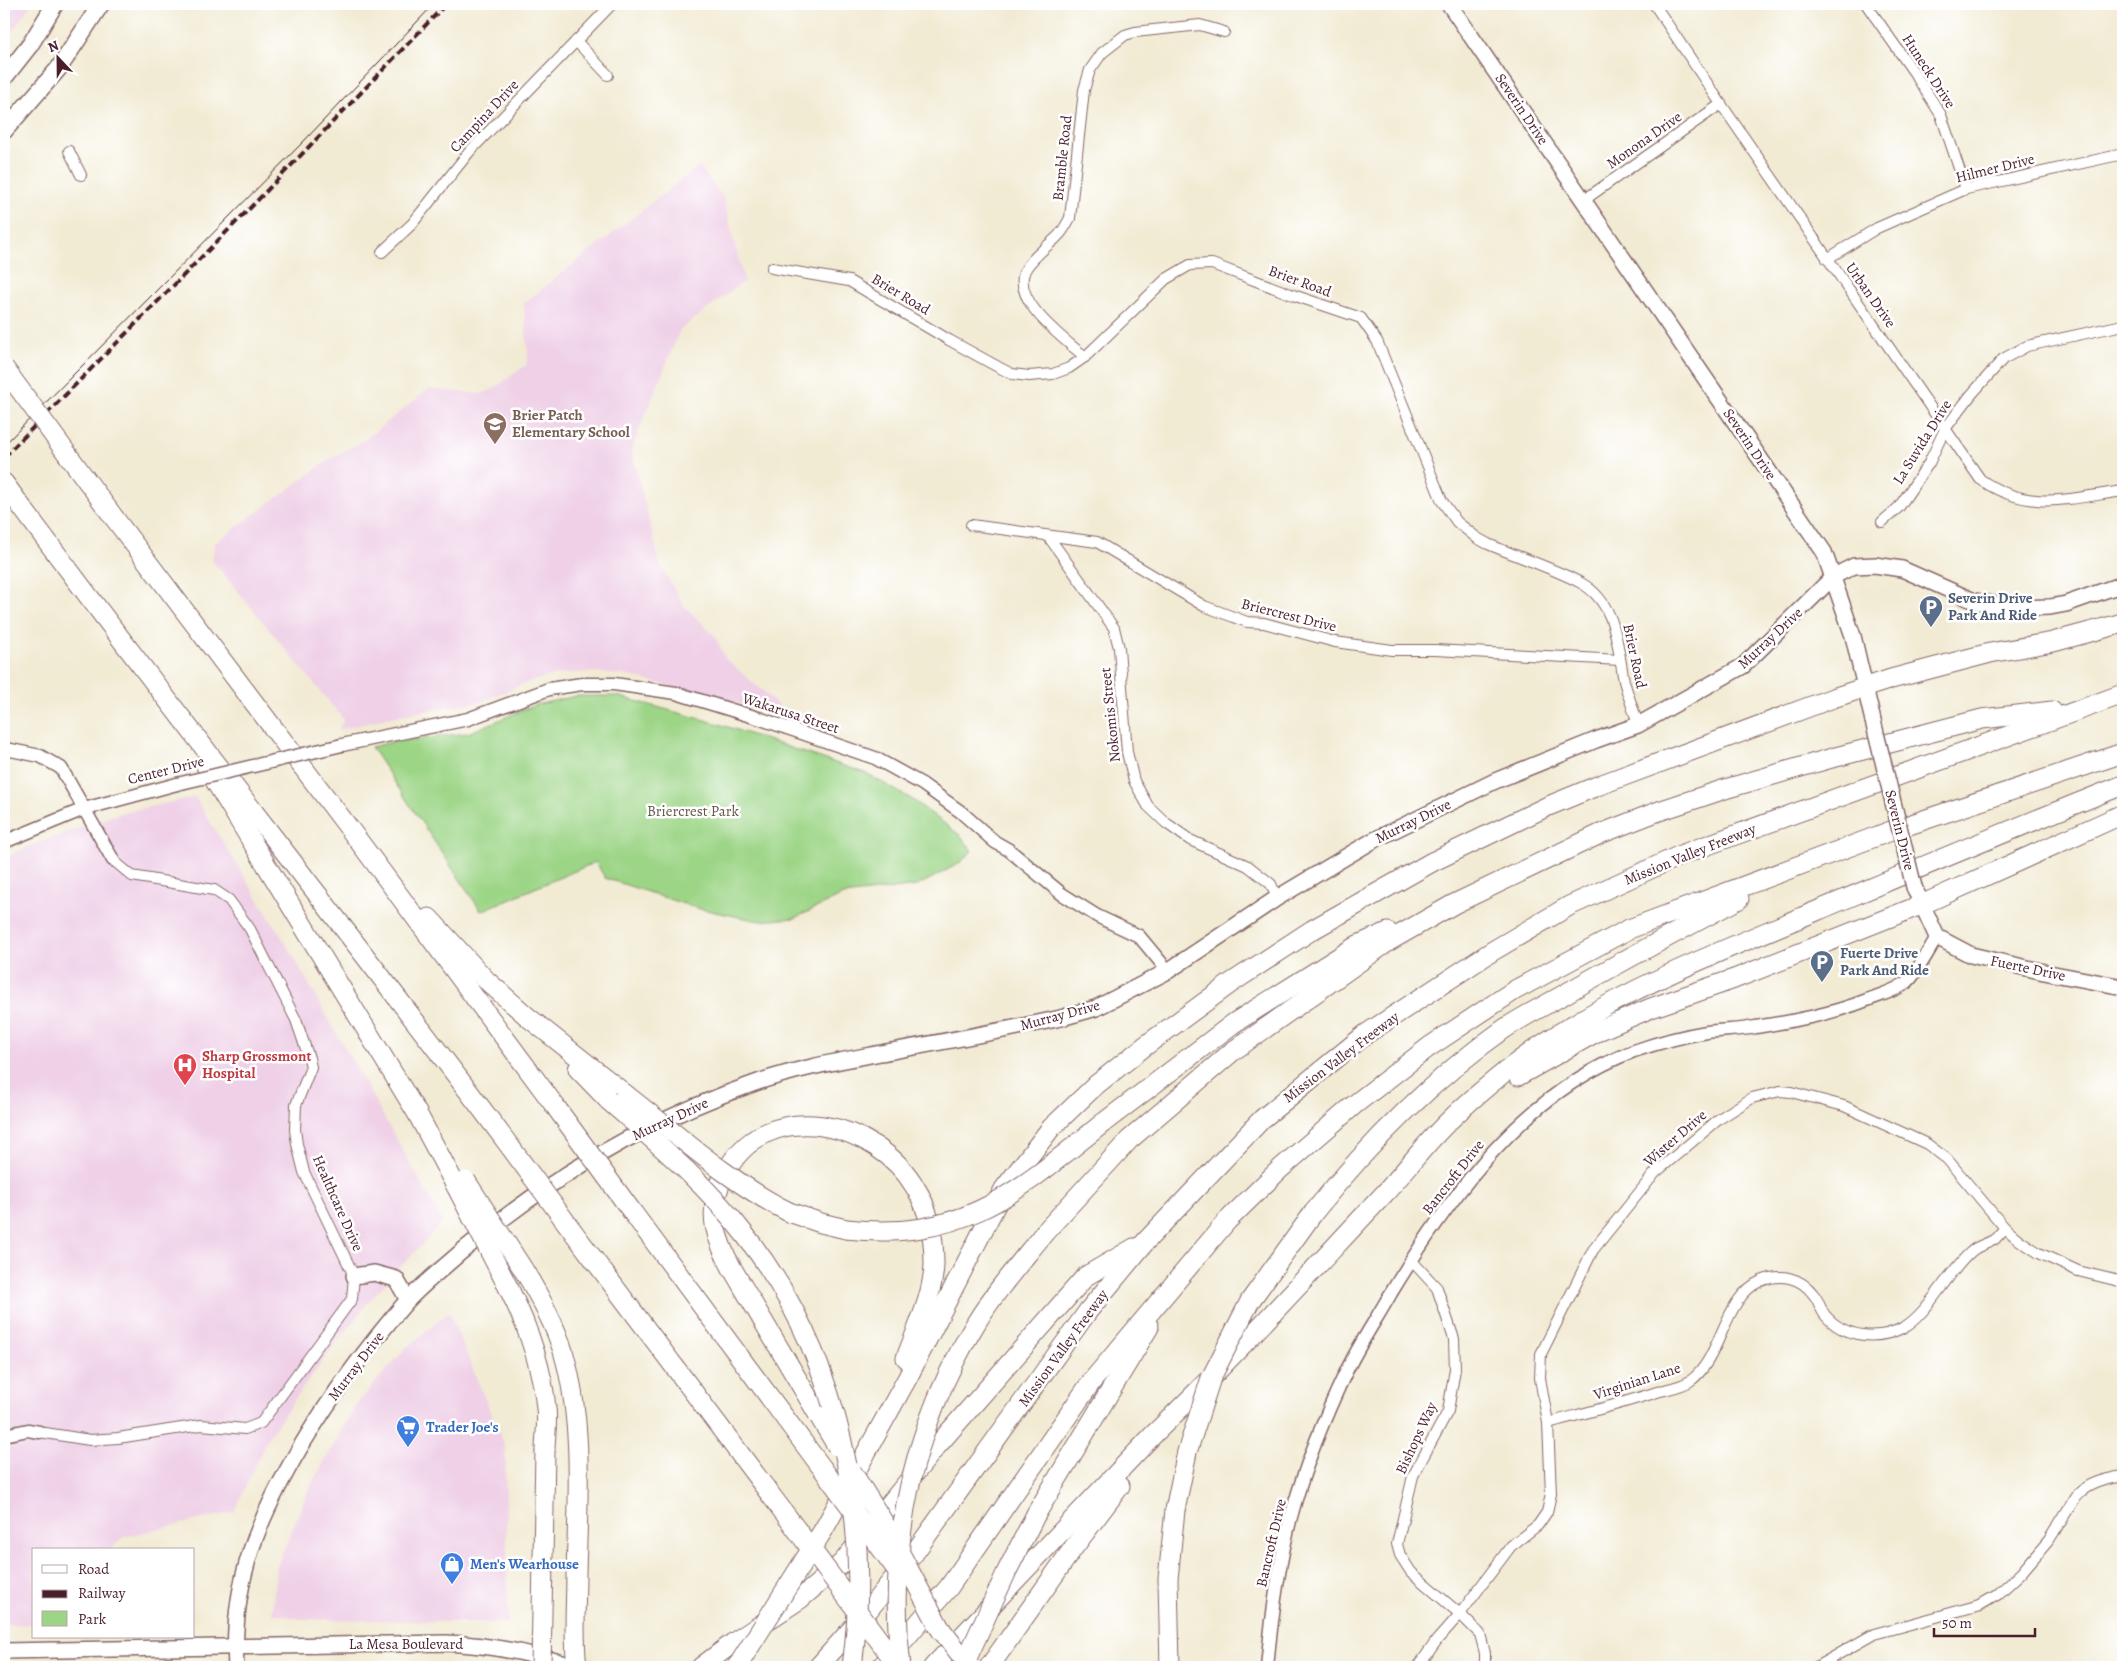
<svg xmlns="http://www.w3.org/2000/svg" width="2127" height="1671" font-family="Alegreya,serif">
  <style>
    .built { fill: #efd0e7 }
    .green { fill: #9dd587; stroke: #747a59 }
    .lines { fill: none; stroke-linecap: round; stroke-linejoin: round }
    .minor-casing { stroke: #856666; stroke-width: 12 }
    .tertiary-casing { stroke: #856666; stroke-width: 15 }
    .secondary-casing { stroke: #856666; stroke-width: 18 }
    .primary-casing { stroke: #856666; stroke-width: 19 }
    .motorway-casing { stroke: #856666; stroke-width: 21 }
    .minor { stroke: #fff; stroke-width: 10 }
    .tertiary { stroke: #fff; stroke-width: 12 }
    .secondary { stroke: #fff; stroke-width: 15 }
    .primary { stroke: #fff; stroke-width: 16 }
    .motorway { stroke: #fff; stroke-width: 19 }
    .tram { stroke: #4a1f2b; stroke-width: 1 }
    .rail { stroke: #4a1f2b; stroke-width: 4; stroke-dasharray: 8 4; stroke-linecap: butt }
    .tertiary-bridge-casing { stroke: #856666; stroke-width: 15; stroke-linecap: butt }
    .secondary-bridge-casing { stroke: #856666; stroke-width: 18; stroke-linecap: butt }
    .motorway-bridge-casing { stroke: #856666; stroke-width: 21; stroke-linecap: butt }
    .tertiary-bridge { stroke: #fff; stroke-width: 12 }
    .secondary-bridge { stroke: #fff; stroke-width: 15 }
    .motorway-bridge { stroke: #fff; stroke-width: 19 }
    .labels { text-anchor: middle; stroke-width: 5; stroke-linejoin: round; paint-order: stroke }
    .street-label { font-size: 15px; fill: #4a1f2b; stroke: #fff }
    .education-label { font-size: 15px; font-weight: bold; fill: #785e54; stroke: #fff; text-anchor: start }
    .service-label { font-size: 15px; font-weight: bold; fill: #4e5e75; stroke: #fff; text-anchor: start }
    .park-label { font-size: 15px; fill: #635647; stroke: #fff }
    .health-label { font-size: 15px; font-weight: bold; fill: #be3a42; stroke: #fff; text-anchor: start }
    .shop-label { font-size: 15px; font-weight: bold; fill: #366cbe; stroke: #fff; text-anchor: start }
  </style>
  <rect width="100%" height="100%" fill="#fff"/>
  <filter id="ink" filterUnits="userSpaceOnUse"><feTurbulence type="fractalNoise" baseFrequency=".02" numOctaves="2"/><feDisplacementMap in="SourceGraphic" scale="10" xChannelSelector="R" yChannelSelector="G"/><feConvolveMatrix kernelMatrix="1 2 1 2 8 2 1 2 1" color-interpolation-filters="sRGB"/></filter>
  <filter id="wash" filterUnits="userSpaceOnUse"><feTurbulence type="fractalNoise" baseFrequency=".0096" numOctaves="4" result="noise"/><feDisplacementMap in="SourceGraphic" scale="20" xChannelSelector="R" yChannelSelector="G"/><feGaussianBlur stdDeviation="1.12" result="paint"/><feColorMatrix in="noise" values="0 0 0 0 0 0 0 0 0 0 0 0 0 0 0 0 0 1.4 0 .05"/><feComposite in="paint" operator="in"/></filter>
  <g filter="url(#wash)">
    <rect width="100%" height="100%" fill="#f2ebd4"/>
    <g class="built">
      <path d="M 4,4 L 31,4 L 4,44 Z"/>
      <path d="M 699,166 L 723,197 L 744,281 L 680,330 L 631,450 L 661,567 L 685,607 L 715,636 L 725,658 L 776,703 L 784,715 L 625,675 L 591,672 L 560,674 L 531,681 L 480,702 L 395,716 L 338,730 L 344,720 L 212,560 L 215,543 L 330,459 L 363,441 L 429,389 L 481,394 L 492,390 L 526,365 L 528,356 L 524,303 Z"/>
      <path d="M 195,797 L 289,949 L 443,1222 L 367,1303 L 304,1386 L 267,1439 L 234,1512 L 124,1537 L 109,1550 L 34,1550 L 34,1624 L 4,1625 L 4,859 L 32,845 L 121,813 Z"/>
      <path d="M 449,1312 L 505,1447 L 508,1623 L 301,1619 L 272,1613 L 277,1565 L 310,1487 L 357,1404 L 404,1350 Z"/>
    </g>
    <path class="green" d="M 576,696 L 617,696 L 716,723 L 865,773 L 913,800 L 961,836 L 972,851 L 960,863 L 917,886 L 843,895 L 795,918 L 759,921 L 696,908 L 605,878 L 596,862 L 481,911 L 371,747 L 393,742 L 468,733 L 535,705 Z"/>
  </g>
  <g filter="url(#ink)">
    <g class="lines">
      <g class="minor-casing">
        <g id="minor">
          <path d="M 1654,4 L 1721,104 L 1980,479 C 2027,513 2071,498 2123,491"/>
          <path d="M 1866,4 L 1915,74 L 1941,115 L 1966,189"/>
          <path d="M 576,41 L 608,75"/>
          <path d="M 69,151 L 81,175"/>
          <path d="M 1584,200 L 1721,104"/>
          <path d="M 382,252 L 412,224 L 470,151 L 612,4"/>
          <path d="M 1827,259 L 1877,228 L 1966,189 L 2123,154"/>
          <path d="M 772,268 L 849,281 L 949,340 L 1000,368 L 1012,374 L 1029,376 L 1053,374 L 1069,368 L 1085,357 L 1166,279 L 1190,265 L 1212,264 L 1293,295 L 1361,318 L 1377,341 L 1442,501 L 1457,522 L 1477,538 L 1488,544 C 1518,557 1553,568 1581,583 C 1617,603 1617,646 1624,681 C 1628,696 1634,711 1638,725"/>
          <path d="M 1085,357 C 1066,340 1006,298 1027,267 C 1035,255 1047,247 1057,237 C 1063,232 1066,225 1070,218 L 1084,90 L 1090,70 L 1102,53 L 1125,35 L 1135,32 L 1200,25 L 1224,32"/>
          <path d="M 1882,522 L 1899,507 L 1929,463 L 1945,429 L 1971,395 L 2003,359 L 2027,346 L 2123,325"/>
          <path d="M 971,525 L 1097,542 L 1204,606 L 1247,622 L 1264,623 L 1335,642 L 1392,650 L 1435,650 L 1620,660"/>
          <path d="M 1048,536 L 1114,628 L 1119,648 L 1127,752 L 1134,781 L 1148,806 L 1166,823 L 1190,840 L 1248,866 L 1271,884 L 1277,898"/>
          <path d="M 1411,1260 L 1437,1288 L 1454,1339 L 1455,1369 L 1448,1411 L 1413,1476 L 1397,1544 L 1400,1555 L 1411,1572 L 1460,1614 L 1480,1634 L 1485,1653 L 1485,1667"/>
          <path d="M 1548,1423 C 1585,1413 1621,1404 1657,1392 C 1667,1389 1681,1387 1690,1381 C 1722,1359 1723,1297 1761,1281 C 1781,1273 1801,1277 1814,1295 C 1819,1301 1820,1309 1825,1315 C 1844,1338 1879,1341 1904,1327 C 1928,1314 1948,1271 1972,1251 C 1978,1245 1988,1244 1995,1239 C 1998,1236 2002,1231 2005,1228"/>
          <path d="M 39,1432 L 90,1440 L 118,1438 L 201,1425 L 245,1429 L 261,1423 L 352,1299 L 354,1276 L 304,1172 L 297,1144 L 295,1130 L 296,1105 L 311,1067 L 309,1058 L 296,1020 L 250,929 L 229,900 L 214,890 L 132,876 L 113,860"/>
          <path d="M 1418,1667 L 1437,1640 L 1460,1614 L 1511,1546 L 1538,1525 L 1547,1512 L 1551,1494 L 1548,1423 L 1540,1378 L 1541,1354 L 1593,1250 L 1655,1173 L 1719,1119 L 1752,1098 L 1780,1091 L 1791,1092 L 1844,1106 L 1927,1144 L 1947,1159 L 2005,1228 L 2019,1240 L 2039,1253 L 2078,1271 L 2123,1282"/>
          <path d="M 1816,1667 L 1874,1634 L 1980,1605 L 1997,1595 L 2021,1573 L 2049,1540 L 2077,1495 C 2090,1482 2106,1479 2123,1476"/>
        </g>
      </g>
      <g class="tertiary-casing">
        <g id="tertiary">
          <path d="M 342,745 L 468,719 L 549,689 L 582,684 L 614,684 L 676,693 L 761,719 L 875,758 L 922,784 L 961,812 L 995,842 L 1009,850 L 1062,894 L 1097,916 L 1139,936 L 1168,971"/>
          <path d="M 4,751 L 11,750 L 40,756 L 61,768 L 113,860"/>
          <path d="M 4,842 L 84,809 L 177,784"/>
          <path d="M 4,1435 L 28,1430 L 39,1432"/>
          <path d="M 1267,1667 C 1272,1613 1279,1558 1294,1506 C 1307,1461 1325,1416 1345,1374 C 1358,1346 1376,1320 1391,1293 C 1450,1196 1523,1093 1634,1051 C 1657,1043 1682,1036 1707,1032 C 1724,1030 1740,1030 1756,1027 C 1794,1021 1832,1014 1867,1000 C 1880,995 1896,991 1907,982 C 1916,975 1930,948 1937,937"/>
        </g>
      </g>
      <g class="secondary-casing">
        <g id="secondary">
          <path d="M 1449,4 L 1824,552 L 1853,636 L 1873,721"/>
          <path d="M 1914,887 L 1937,937 L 1971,955 L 2044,972 L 2123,987"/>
          <path d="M 354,1276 L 374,1273 L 396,1279 L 408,1300"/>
          <path d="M 4,1651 L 446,1643 C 491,1645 532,1653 575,1667"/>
          <path d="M 236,1667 C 231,1581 258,1519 301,1446 C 332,1395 367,1347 406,1302 C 423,1284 443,1268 461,1252 C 549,1178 650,1119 758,1082 C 799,1068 840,1061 881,1053 C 941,1042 1002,1031 1061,1018 L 1096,1008 L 1168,971 L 1277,898 L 1374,840 L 1495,781 L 1596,740 L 1638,725 L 1743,666 L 1834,576 L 1854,566 L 1875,565 L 1902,569 L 1974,601 L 2017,608 L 2050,607 L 2066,604 L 2123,584"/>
        </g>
      </g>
      <g class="primary-casing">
        <g id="primary">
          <path d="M 4,78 L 30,45 L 55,4"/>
          <path d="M 4,131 L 59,68 L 101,4"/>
        </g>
      </g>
      <g class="motorway-casing">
        <g id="motorway">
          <path d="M 4,483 C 169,708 344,924 511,1148"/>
          <path d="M 115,519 L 364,848 L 555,1106"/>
          <path d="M 206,766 L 417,1113 L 457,1188"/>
          <path d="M 429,918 L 486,980 L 529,1018 L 625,1094"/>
          <path d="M 578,1069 L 608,1100"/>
          <path d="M 1518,1076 L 1600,1030 L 1651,1008 L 1734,979 L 1921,905 L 2123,814"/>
          <path d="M 1103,1123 L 1234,1023 L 1358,945 L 1388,932"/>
          <path d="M 789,1212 L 821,1223 L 846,1229"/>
          <path d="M 1314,1212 C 1370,1142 1431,1081 1504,1029 C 1525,1015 1548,1004 1570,991 C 1626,959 1682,929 1739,899"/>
          <path d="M 633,1213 L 822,1468"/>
          <path d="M 1045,1232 L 1129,1140 L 1233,1051 L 1389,941 L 1454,904 L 1600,834 L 1659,811 L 1725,789 L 1832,758 L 1982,719 L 2052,711"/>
          <path d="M 574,1233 L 788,1518"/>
          <path d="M 523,1269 C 539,1295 554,1322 563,1351 C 584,1422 578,1499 576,1573 C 576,1604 573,1636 577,1667"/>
          <path d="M 509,1289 C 528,1327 542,1366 546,1408 C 548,1422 545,1437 545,1451"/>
          <path d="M 819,1416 L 733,1270 C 725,1256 718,1241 715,1225 C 712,1205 717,1187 727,1170 C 769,1095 877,1122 915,1187 C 929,1209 934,1238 934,1264 C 933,1296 917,1328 906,1358"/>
          <path d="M 1036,1514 L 1149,1327"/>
          <path d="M 824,1529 L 908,1377 L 1004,1189 L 1051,1128 L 1096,1085 L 1145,1046 L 1231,983 L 1312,930 L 1432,862 L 1546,807 L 1597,786 L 1833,698 L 1891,679 L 1990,653 L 2053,642 L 2123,623"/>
          <path d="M 701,1667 L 733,1643 L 800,1599 L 842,1563 L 936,1447 L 1086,1276 L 1134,1248"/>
          <path d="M 818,1667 L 866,1613 L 915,1552 L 1088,1311 L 1146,1241 L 1262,1119 L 1366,1034 L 1491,952 L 1569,906 L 1683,854 L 2123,694"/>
          <path d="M 881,1667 L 949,1587 L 1092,1381 L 1227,1221 L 1280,1169 L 1354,1105 L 1429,1047 L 1515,990 L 1629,929 L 1891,831 L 2123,753"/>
          <path d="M 933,1667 L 1154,1434 C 1234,1357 1309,1274 1385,1193 C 1408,1168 1428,1140 1453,1117 C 1470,1100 1489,1085 1507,1070 C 1599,998 1707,957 1814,912 C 1917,869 2019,826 2123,785"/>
          <path d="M 989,1667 L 1074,1547 L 1120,1486"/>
          <path d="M 1170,1667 L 1168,1579 L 1175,1510"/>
        </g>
      </g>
      <use href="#minor" class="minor"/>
      <use href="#tertiary" class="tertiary"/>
      <use href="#secondary" class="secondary"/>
      <use href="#primary" class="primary"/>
      <use href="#motorway" class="motorway"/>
      <path class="tram" d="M 4,445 L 304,141 L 434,4"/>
      <path class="rail" d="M 4,457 L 255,203 L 446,4"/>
      <g class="tertiary-bridge-casing">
        <path id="tertiary-bridge" d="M 177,784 L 342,745"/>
      </g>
      <g class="secondary-bridge-casing">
        <path id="secondary-bridge" d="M 1873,721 L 1914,887"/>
      </g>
      <g class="motorway-bridge-casing">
        <g id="motorway-bridge">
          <path d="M 4,368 L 115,519"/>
          <path d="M 625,1094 C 678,1135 729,1182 789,1212"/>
          <path d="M 608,1100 C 656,1142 706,1184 745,1235 C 840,1356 872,1517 852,1667"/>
          <path d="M 555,1106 L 633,1213"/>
          <path d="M 511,1148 L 574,1233"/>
          <path d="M 466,1181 L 523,1269"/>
          <path d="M 457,1188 L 509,1289"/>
          <path d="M 846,1229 C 964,1242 1017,1192 1103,1123"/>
          <path d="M 819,1416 L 837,1446"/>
          <path d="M 822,1468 L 900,1574"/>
          <path d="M 852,1472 L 884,1523 L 942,1632"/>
          <path d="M 1175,1510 L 1187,1452 L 1211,1378 L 1250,1301 L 1314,1212"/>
          <path d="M 788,1518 L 899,1667"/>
          <path d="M 936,1623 L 970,1667"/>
          <path d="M 541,1667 L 545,1451"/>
          <path d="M 737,1667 L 824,1529"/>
          <path d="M 901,1667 C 887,1543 911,1430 976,1323 C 996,1290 1021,1262 1045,1232"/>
          <path d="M 963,1667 L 1007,1571 L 1036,1514"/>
        </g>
      </g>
      <use href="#tertiary-bridge" class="tertiary-bridge"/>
      <use href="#secondary-bridge" class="secondary-bridge"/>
      <use href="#motorway-bridge" class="motorway-bridge"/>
    </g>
  </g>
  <defs>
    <g id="school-pin" transform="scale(1.25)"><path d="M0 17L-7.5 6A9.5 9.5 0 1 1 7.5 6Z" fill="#8d6e63" stroke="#fff"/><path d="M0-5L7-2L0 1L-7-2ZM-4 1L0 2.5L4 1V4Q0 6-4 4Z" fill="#fff"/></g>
    <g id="parking-pin" transform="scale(1.25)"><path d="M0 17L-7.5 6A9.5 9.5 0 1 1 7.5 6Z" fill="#5c6f8a" stroke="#fff"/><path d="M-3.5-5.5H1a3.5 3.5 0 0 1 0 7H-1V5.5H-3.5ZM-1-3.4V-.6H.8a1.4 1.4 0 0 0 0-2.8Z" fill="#fff"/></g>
    <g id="hospital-pin" transform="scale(1.25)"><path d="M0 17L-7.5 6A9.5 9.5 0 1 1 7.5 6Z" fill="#e0444e" stroke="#fff"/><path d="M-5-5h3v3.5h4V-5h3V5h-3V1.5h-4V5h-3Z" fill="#fff"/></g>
    <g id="supermarket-pin" transform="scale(1.25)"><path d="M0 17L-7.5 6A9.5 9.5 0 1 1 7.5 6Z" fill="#3f7fe0" stroke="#fff"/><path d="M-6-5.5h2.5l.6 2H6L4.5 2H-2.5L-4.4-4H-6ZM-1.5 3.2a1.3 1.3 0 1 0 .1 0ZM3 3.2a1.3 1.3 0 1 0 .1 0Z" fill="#fff"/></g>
    <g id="shop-pin" transform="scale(1.25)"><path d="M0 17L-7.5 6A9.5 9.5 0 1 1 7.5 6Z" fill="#3f7fe0" stroke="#fff"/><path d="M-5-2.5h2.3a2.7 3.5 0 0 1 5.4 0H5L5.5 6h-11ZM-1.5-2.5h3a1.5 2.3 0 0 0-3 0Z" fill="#fff"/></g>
  </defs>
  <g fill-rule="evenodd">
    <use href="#school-pin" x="495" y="424"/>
    <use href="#parking-pin" x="1931" y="607"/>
    <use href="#parking-pin" x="1822" y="962"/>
    <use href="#hospital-pin" x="185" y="1065"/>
    <use href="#supermarket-pin" x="408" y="1427"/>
    <use href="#shop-pin" x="452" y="1564"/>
  </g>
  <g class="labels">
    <g class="street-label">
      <text transform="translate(1929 71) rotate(57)" y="5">Huneck Drive</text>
      <text transform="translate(1522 109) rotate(56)" y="5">Severin Drive</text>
      <text transform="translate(484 116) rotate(-47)" y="5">Campina Drive</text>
      <text transform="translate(1644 140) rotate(-35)" y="5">Monona Drive</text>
      <text transform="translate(1062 158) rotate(-84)" y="5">Bramble Road</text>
      <text transform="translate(1995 168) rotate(-14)" y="5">Hilmer Drive</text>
      <text transform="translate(1300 281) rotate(20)" y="5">Brier Road</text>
      <text transform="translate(901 294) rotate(31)" y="5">Brier Road</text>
      <text transform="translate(1871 295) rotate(55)" y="5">Urban Drive</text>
      <text transform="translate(1922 442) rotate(-58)" y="5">La Suvida Drive</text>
      <text transform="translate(1750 444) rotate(56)" y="5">Severin Drive</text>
      <text transform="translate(1289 615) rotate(14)" y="5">Briercrest Drive</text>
      <text transform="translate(1770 638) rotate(-43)" y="5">Murray Drive</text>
      <text transform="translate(1635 656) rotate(78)" y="5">Brier Road</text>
      <text transform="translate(791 713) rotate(18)" y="5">Wakarusa Street</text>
      <text transform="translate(1110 715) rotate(-96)" y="5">Nokomis Street</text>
      <text transform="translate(166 770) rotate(-14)" y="5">Center Drive</text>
      <text transform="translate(1413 821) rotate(-26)" y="5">Murray Drive</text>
      <text transform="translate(1900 830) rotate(76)" y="5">Severin Drive</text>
      <text transform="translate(1690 854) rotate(-22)" y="5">Mission Valley Freeway</text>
      <text transform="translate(2028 968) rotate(12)" y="5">Fuerte Drive</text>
      <text transform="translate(1060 1015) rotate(-15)" y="5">Murray Drive</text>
      <text transform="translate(1341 1057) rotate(-37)" y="5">Mission Valley Freeway</text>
      <text transform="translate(670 1119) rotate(-25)" y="5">Murray Drive</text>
      <text transform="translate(1675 1138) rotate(-41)" y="5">Wister Drive</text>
      <text transform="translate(1453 1177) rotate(-52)" y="5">Bancroft Drive</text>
      <text transform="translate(338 1203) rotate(66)" y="5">Healthcare Drive</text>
      <text transform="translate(1063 1348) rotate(-54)" y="5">Mission Valley Freeway</text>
      <text transform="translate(356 1366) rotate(-53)" y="5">Murray Drive</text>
      <text transform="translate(1637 1381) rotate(-18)" y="5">Virginian Lane</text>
      <text transform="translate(1416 1438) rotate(-65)" y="5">Bishops Way</text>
      <text transform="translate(1271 1543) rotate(-77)" y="5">Bancroft Drive</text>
      <text x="406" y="1649">La Mesa Boulevard</text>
    </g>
    <g class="education-label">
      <text x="512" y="420">Brier Patch<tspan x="512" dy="17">Elementary School</tspan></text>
    </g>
    <g class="service-label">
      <text x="1948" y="603">Severin Drive<tspan x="1948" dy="17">Park And Ride</tspan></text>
      <text x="1840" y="958">Fuerte Drive<tspan x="1840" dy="17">Park And Ride</tspan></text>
    </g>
    <g class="park-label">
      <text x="693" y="816">Briercrest Park</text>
    </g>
    <g class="health-label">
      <text x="202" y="1061">Sharp Grossmont<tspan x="202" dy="17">Hospital</tspan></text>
    </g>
    <g class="shop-label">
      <text x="426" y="1432">Trader Joe's</text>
      <text x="470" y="1569">Men's Wearhouse</text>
    </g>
  </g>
  <rect width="2127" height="1671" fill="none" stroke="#fff" stroke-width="20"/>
  <rect x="32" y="1548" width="162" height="90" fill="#ffffff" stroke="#b7a5aa"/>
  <rect x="42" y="1565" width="25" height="8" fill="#ffffff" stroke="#b7a5aa"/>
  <text x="78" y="1574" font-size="15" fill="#4a1f2b">Road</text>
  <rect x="42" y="1590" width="25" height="8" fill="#4a1f2b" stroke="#b7a5aa"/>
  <text x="78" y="1598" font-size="15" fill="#4a1f2b">Railway</text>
  <rect x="42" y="1611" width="25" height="15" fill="#9dd587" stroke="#b7a5aa"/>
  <text x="78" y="1624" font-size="15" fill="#4a1f2b">Park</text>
  <g transform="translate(58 58) rotate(338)" stroke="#ffffff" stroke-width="4" paint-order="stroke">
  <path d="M0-4L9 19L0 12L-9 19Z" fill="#4a1f2b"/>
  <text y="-8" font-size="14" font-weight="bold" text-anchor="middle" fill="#4a1f2b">N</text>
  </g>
  <path d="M1934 1628v8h101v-8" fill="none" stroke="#4a1f2b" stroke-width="2.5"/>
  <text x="1942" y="1628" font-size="15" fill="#4a1f2b" stroke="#ffffff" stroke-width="4" paint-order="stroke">50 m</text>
</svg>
